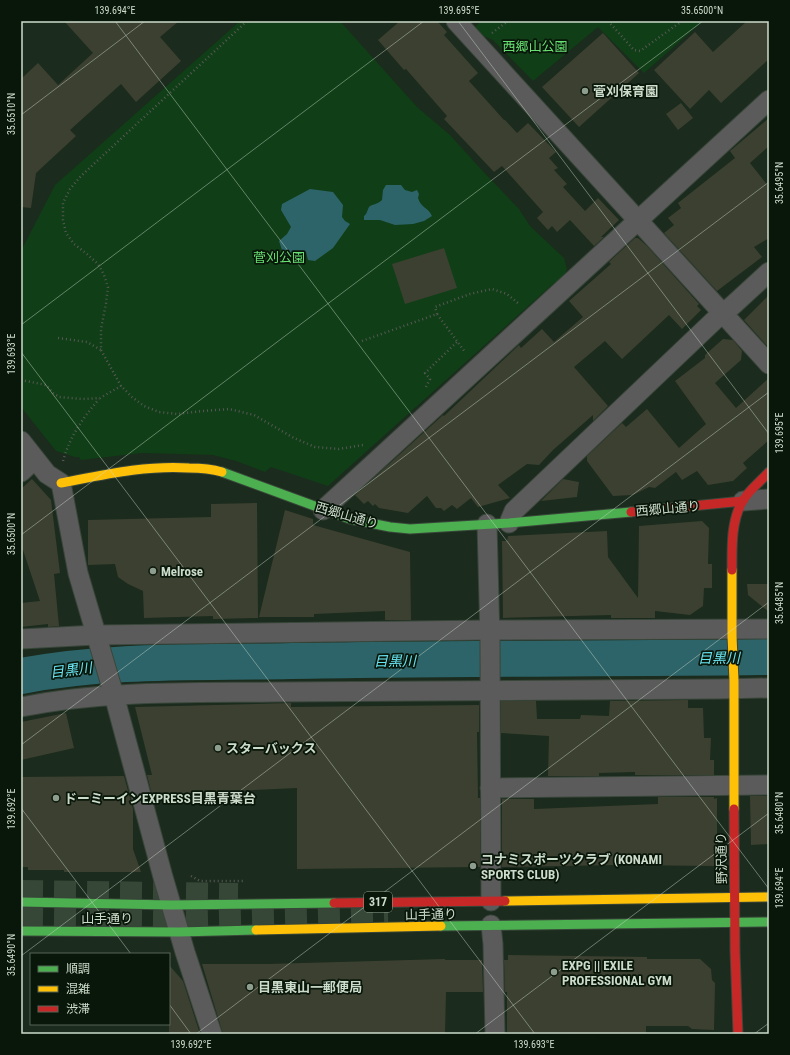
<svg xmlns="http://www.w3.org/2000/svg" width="790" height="1055" font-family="'Roboto Condensed','Noto Sans JP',sans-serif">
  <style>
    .green { fill: #103e16 }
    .water { fill: #2d6469 }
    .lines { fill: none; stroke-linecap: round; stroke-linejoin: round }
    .river { stroke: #2d6469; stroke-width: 36 }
    .building { fill: #3c4031 }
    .highway-tunnel { stroke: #364637; stroke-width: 22; stroke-dasharray: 22 11; stroke-linecap: butt }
    .street-casing { stroke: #39463a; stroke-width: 21 }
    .fast-casing { stroke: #39463a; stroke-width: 11 }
    .slow-casing { stroke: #39463a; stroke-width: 11 }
    .jam-casing { stroke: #39463a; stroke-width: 11 }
    .path { stroke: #565856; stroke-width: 2.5; stroke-dasharray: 1 3; stroke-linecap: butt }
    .street { stroke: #5c5b5c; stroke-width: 19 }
    .fast { stroke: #4caf50; stroke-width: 9 }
    .slow { stroke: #ffc107; stroke-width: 9 }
    .jam { stroke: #c62828; stroke-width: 9 }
    .ticks { fill: none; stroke: #ccdccb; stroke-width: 1; stroke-opacity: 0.45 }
    .poi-dot { fill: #8e9e8e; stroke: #09160a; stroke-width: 1.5 }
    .labels { text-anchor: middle; stroke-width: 3.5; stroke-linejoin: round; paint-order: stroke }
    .shield { fill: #09160a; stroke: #92a191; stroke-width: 1 }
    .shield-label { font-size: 12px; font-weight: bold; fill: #ccdccb }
    .park-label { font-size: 13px; fill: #68e172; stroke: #09160a }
    .poi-label { font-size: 13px; font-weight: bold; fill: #ccdccb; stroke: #09160a; text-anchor: start }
    .street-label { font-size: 13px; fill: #ccdccb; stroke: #09160a }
    .water-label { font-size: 14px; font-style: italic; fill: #68e4f2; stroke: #09160a }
    .neatline { fill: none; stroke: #ccdccb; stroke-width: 1.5 }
    .ticks-label { font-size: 10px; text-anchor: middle; fill: #ccdccb }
  </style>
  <rect width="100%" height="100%" fill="#1b2b1d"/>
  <g class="green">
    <path d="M 240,21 L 340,21 L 417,107 L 450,135 L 479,167 L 519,209 L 530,226 L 564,258 L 567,269 L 563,281 L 554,283 L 328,486 L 271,467 L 265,472 L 236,461 L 213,455 L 142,453 L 81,460 L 79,457 L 75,457 L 56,451 L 21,407 L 21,251 L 55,185 Z"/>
    <path d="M 481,21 L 703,21 L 644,73 L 598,27 L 533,81 L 493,40 L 471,31 Z"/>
  </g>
  <g class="water">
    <path d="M 386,185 L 401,185 L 405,190 L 412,192 L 417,190 L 419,194 L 418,198 C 421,208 428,207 432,216 L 424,221 L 413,224 L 395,225 L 380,220 L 364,220 L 364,216 C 367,214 367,211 369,207 C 372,204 377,205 382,200 L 383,190 Z"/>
    <path d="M 310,189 L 333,192 L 343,205 L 342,217 L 345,221 L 350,224 L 333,248 L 315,261 L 308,260 L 306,252 L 285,259 L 279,241 L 287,234 L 291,227 L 281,210 L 282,204 Z"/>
  </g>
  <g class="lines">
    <path class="river" d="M 21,676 C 110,659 201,663 291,661 C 450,658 610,659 769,657"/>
  </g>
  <g class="building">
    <path d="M 64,21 L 179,21 L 160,37 L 181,61 L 136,102 L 121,84 L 70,130 L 76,136 L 36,173 L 31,208 L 21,207 L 21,79 L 38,63 L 58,85 L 93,53 Z"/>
    <path d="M 400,21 L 437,21 L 447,32 L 444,35 L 478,73 L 469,81 L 504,120 L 505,120 L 517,133 L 528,123 L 556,152 L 549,158 L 558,168 L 554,170 L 567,184 L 563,187 L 585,211 L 598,198 L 619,220 L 601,237 L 604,237 L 594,246 L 570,220 L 557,232 L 552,226 L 548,230 L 537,218 L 543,212 L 502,166 L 494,172 L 444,119 L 447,116 L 406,69 L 404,70 L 378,40 Z"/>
    <path d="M 747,21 L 769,21 L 769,59 L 721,103 L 709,90 L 690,109 L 654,70 L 695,32 L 713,52 Z"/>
    <path d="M 603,33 L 639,73 L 579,127 L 542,87 Z"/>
    <path d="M 681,103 L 693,118 L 678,130 L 666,114 Z"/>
    <path d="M 769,118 L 769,146 L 750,163 L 769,187 L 769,238 L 754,247 L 762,257 L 717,291 L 664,233 L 674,225 L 668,218 L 681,208 L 678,203 L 735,158 L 730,151 Z"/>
    <path d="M 635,238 L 638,238 L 647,246 L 699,304 L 697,306 L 701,310 L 682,329 L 669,315 L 622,359 L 605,341 L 574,367 L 608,406 L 593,421 L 593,415 L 553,450 L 539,465 L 527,464 L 498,485 L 510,498 L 478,507 L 471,498 L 457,509 L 452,505 L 444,511 L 441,508 L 436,508 L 427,496 L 408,513 L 379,508 L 375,504 L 373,506 L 368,501 L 364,504 L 355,495 L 443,415 L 444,416 L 519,345 L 521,348 L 542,329 L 554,342 L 583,317 L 569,301 L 611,264 L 609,262 Z"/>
    <path d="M 444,248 L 457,288 L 405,304 L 392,264 Z"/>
    <path d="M 769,295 L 769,348 L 744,320 Z"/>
    <path d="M 723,339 L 733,340 L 742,351 L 741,360 L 715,383 L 736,408 L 769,378 L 769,440 L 743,463 L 747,468 L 733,481 L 708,485 L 697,471 L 682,480 L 676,472 L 655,488 L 649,487 L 633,495 L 613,496 L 587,461 L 587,456 L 622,423 L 626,427 L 647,409 L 679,448 L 706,424 L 675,381 L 705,358 L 705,355 Z"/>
    <path d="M 32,479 L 51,500 L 60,573 L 54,574 L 59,626 L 48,627 L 48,624 L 21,627 L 21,603 L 40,601 L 23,550 L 21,549 L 21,489 Z"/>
    <path d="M 563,479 L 579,482 L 577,497 L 541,501 Z"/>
    <path d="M 257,503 L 258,618 L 213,619 L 213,616 L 144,618 L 143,591 L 128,584 L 118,577 L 115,564 L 88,565 L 88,520 L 211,517 L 211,504 Z"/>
    <path d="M 285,510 L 313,519 L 313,525 L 410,552 L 411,620 L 385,620 L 385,611 L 314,614 L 314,617 L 259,617 Z"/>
    <path d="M 702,521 L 709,528 L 708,564 L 712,564 L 712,588 L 704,588 L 703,606 L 690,615 L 655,611 L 655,618 L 611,618 L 611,615 L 503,618 L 502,541 L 507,541 L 508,536 L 607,531 L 608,557 L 638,598 L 639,526 Z"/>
    <path d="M 747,584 L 769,584 L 769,612 L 748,595 Z"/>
    <path d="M 688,700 L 688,708 L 703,708 L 704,738 L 711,738 L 710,760 L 714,760 L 714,775 L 635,775 L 635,772 L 599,773 L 599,776 L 548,776 L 549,736 L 501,733 L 501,701 L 536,701 L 537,719 L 580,719 L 581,715 L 609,716 L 610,701 Z"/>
    <path d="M 291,703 L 291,707 L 479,705 L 479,732 L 477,732 L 478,798 L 480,798 L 480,867 L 297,869 L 297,788 L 152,795 L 147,775 L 152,775 L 135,707 Z"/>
    <path d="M 66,713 L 74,748 L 21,760 L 21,722 Z"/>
    <path d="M 124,776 L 133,809 L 133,849 L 141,872 L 64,872 L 64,870 L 28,870 L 28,867 L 21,867 L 21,777 Z"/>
    <path d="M 750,796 L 769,796 L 769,844 L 751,845 Z"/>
    <path d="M 658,797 L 714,797 L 714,799 L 717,798 L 717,866 L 617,865 L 502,867 L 502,799 L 534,799 L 534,809 L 658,804 Z"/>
    <path d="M 508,955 L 647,957 L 647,959 L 700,959 L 711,969 L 712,980 L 715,983 L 714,1030 L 692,1029 L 688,1026 L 646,1026 L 646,1033 L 507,1032 L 507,992 L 505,992 L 504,960 L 508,960 Z"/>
    <path d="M 445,959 L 445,960 L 482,960 L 483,992 L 446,992 L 445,1034 L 223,1034 L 202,964 L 268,964 Z"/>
    <path d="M 169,965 L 183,981 L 200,1034 L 169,1034 Z"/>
  </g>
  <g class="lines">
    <g class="highway-tunnel">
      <path d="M 21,891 L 238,894"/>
      <path d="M 21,917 L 156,919 L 388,913"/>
    </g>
    <g class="street-casing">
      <g id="street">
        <path d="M 456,21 L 769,364"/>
        <path d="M 21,441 L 47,474 L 61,483 L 78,573 L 114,695 L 163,877 L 185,952 L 212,1034"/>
        <path d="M 21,472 L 35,459"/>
        <path d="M 743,501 L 769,499"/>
        <path d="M 323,510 L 769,100"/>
        <path d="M 509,523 L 514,511 L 722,313 L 732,306 L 769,272"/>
        <path d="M 487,524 L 490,639 L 491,901"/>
        <path d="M 21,639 L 96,635 L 489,630 L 769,629"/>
        <path d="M 21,707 C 105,690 191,693 276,692 C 424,690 571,690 718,689 L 769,688"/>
        <path d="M 490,788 L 769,785"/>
        <path d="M 491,925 L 493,944 L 495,1034"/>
      </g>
    </g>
    <g class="fast-casing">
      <g id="fast">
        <path d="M 222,472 L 350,519 L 390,527 L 410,529 L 509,523 L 631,512"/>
        <path d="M 21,902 L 171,905 L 334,903"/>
        <path d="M 441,926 L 769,922"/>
        <path d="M 21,931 L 179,932 L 256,930"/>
      </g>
    </g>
    <g class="slow-casing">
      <g id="slow">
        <path d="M 61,483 C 103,475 146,465 189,468 C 200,468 212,469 222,472"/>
        <path d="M 732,570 L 732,636 L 734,681 L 734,809"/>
        <path d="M 505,901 L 769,897"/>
        <path d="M 256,930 L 441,926"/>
      </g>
    </g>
    <g class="jam-casing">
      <g id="jam">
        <path d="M 631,512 L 743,501"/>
        <path d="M 732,570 C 732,547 731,522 742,502 C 748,491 761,481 769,472"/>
        <path d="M 734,809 L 735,951 L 738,1034"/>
        <path d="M 334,903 L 505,901"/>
      </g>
    </g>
    <g class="path">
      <path d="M 247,21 L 81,176 L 70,189 L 63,203 L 63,220 L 66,233 L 74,244 L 87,254 L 98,264 L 104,275 L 108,287 L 106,303 L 101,329 L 101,350 L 121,386 L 132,397 L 144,406 L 159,412 L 177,414 L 203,411 L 229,409 L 254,415 L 294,438 L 315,447 L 339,449 L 363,445"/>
      <path d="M 608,21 L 634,50 L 640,51 L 682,21"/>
      <path d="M 492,33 L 508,21"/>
      <path d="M 437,314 L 435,307 L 470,294 L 492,289 L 507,294 L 519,304"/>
      <path d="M 58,338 L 87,342 L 101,350"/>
      <path d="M 362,341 L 437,314 L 465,352"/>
      <path d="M 21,380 L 46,385 L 53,393 L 59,397 L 82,399 L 100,398 L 121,386"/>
      <path d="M 426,387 L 430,379 L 425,373 L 458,341"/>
      <path d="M 63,461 C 70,436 83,418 99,399"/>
      <path d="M 191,876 L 200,881 L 245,881"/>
    </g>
    <use href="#street" class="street"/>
    <use href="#fast" class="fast"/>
    <use href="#slow" class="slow"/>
    <use href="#jam" class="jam"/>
  </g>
  <path class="ticks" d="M 115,21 L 769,889M 458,21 L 769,434M 21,115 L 145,21M 21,325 L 424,21M 21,352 L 535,1034M 21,535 L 703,21M 21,745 L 769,182M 21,808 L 131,954M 21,956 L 769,392M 169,1004 L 191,1034M 196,1034 L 769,602M 475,1034 L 769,813M 754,1034 L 769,1023"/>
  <g class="poi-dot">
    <circle cx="585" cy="91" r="4"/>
    <circle cx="153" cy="571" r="4"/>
    <circle cx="218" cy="748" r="4"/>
    <circle cx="56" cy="798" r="4"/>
    <circle cx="473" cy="866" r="4"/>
    <circle cx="554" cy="972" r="4"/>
    <circle cx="250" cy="987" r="4"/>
  </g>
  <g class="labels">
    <rect class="shield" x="364" y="892" width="28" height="20" rx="3"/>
    <g class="shield-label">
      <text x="378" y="906">317</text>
    </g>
    <g class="park-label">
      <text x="535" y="51">西郷山公園</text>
      <text x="279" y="262">菅刈公園</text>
    </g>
    <g class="poi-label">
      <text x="593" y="96">菅刈保育園</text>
      <text x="161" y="576">Melrose</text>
      <text x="226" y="753">スターバックス</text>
      <text x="64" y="803">ドーミーインEXPRESS目黒青葉台</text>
      <text x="481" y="864">コナミスポーツクラブ (KONAMI<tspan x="481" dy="15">SPORTS CLUB)</tspan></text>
      <text x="562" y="970">EXPG || EXILE<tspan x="562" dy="15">PROFESSIONAL GYM</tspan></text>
      <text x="258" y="992">目黒東山一郵便局</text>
    </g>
    <g class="street-label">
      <text transform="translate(668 508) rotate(-5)" y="5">西郷山通り</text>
      <text transform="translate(347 515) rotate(16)" y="5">西郷山通り</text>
      <text transform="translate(721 858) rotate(-91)" y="5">野沢通り</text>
      <text transform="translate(431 914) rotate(-1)" y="5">山手通り</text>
      <text x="107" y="923">山手通り</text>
    </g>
    <g class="water-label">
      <text transform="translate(719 658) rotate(-1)" y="5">目黒川</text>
      <text transform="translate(395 661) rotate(-1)" y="5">目黒川</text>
      <text transform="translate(71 670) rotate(-7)" y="5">目黒川</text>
    </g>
  </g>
  <rect width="790" height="1055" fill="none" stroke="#09160a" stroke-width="44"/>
  <rect x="30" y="953" width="140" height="72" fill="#09160a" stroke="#576557"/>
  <rect x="38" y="966" width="20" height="6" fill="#4caf50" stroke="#576557"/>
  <text x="66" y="973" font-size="12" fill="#ccdccb">順調</text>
  <rect x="38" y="986" width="20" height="6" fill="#ffc107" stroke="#576557"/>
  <text x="66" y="993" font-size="12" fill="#ccdccb">混雑</text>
  <rect x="38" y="1006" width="20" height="6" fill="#c62828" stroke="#576557"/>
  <text x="66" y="1013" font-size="12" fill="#ccdccb">渋滞</text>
  <rect x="22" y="22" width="746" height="1011" class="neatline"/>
  <g class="ticks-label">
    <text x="115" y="14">139.694°E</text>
    <text x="459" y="14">139.695°E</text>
    <text x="702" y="14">35.6500°N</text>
    <text transform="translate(11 114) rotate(-90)" y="4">35.6510°N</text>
    <text transform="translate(779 183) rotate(-90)" y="4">35.6495°N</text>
    <text transform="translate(11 354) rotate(-90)" y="4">139.693°E</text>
    <text transform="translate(779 433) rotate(-90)" y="4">139.695°E</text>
    <text transform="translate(11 534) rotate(-90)" y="4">35.6500°N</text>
    <text transform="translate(779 603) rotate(-90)" y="4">35.6485°N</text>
    <text transform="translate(11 809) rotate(-90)" y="4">139.692°E</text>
    <text transform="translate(779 813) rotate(-90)" y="4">35.6480°N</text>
    <text transform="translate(779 888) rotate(-90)" y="4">139.694°E</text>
    <text transform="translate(11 955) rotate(-90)" y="4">35.6490°N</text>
    <text x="191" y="1048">139.692°E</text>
    <text x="534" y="1048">139.693°E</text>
  </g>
</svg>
